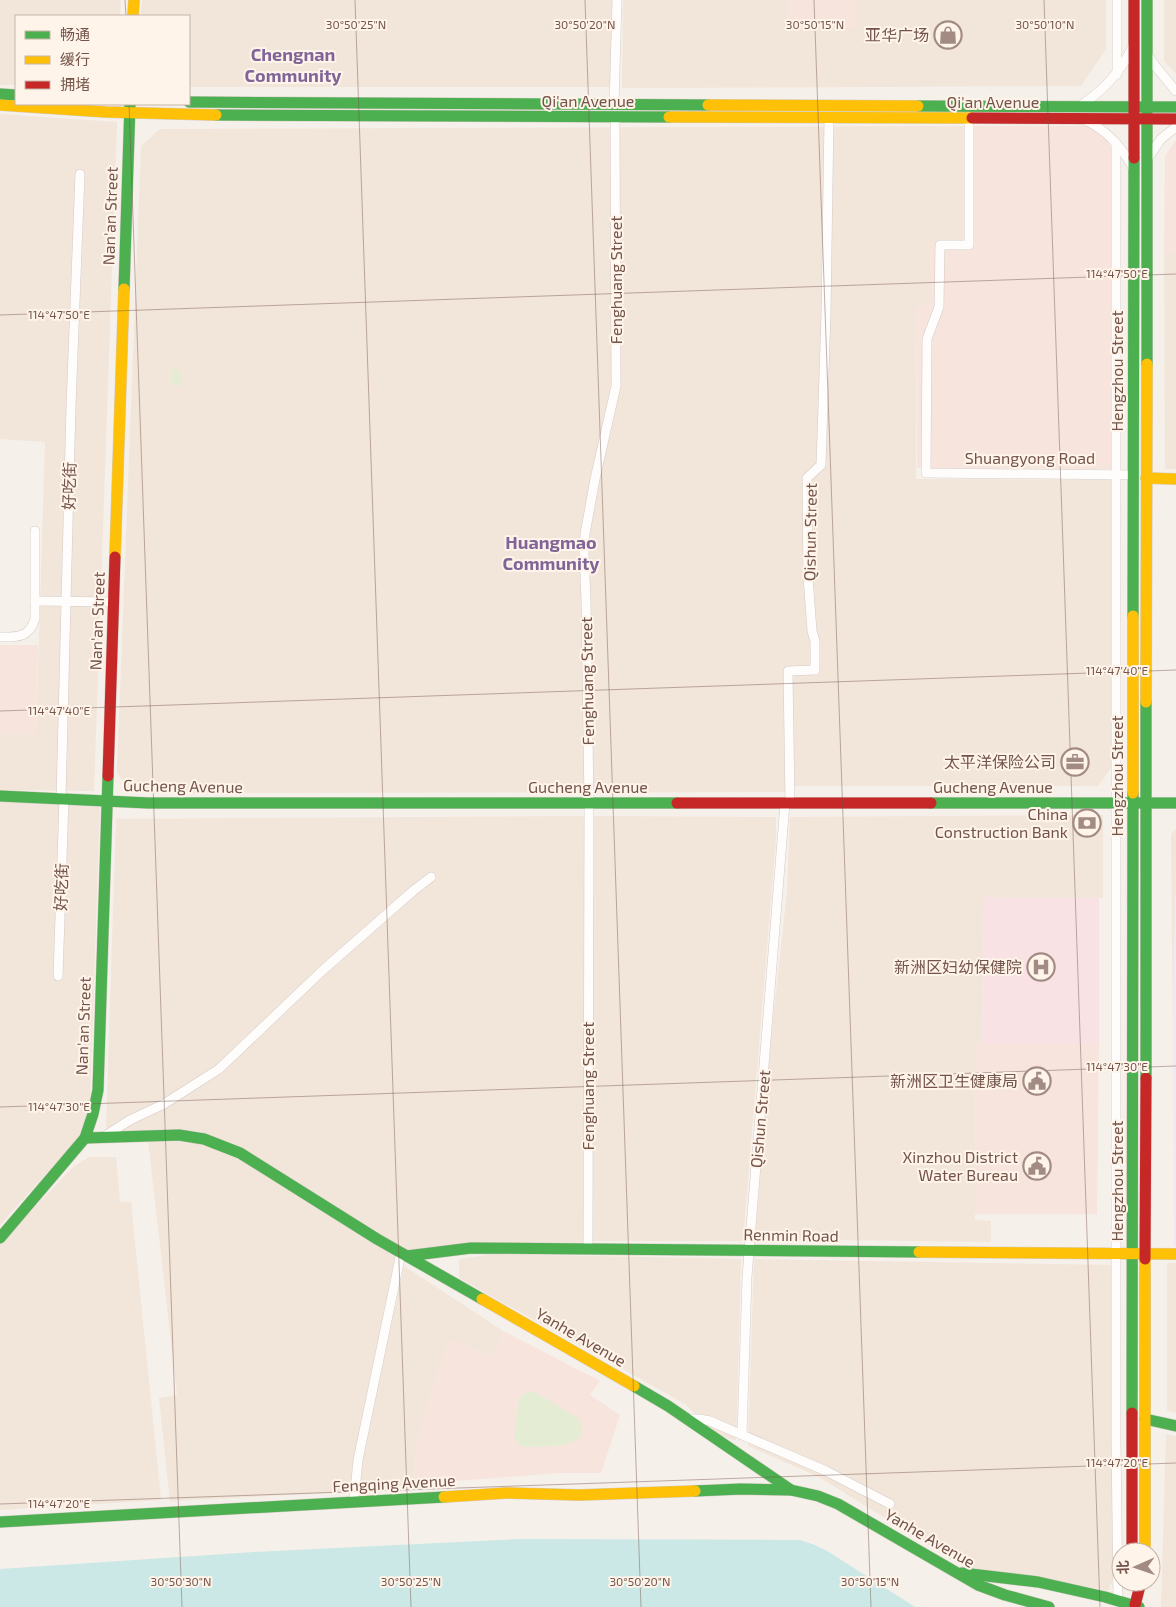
<svg xmlns="http://www.w3.org/2000/svg" width="1176" height="1607" font-family="'Exo 2','Noto Sans SC',sans-serif">
  <style>
    .residential { fill: #f2e5da }
    .commercial { fill: #f6e4dd }
    .education { fill: #f1e8f2 }
    .medical { fill: #f8e2e4 }
    .green { fill: #e4edd4 }
    .water { fill: #cbe8e6 }
    .lines { fill: none; stroke-linecap: round; stroke-linejoin: round }
    .street-casing { stroke: #d4cbc6; stroke-width: 10 }
    .fast-casing { stroke: #d5cbc6; stroke-width: 12 }
    .slow-casing { stroke: #d5cbc6; stroke-width: 12 }
    .jam-casing { stroke: #d5cbc6; stroke-width: 12 }
    .street { stroke: #fefdfc; stroke-width: 9 }
    .fast { stroke: #4caf50; stroke-width: 11 }
    .slow { stroke: #ffc107; stroke-width: 11 }
    .jam { stroke: #c62828; stroke-width: 11 }
    .ticks { fill: none; stroke: #74544a; stroke-width: 1; stroke-opacity: 0.45 }
    .labels { text-anchor: middle; stroke-width: 4; stroke-linejoin: round; paint-order: stroke }
    .poi-label { font-size: 16px; fill: #74544a; stroke: #fff4ea; text-anchor: end }
    .street-label { font-size: 16px; fill: #74544a; stroke: #fff4ea }
    .neighbourhood-label { font-size: 18px; font-weight: bold; fill: #816598; stroke: #fff4ea }
    .ticks-label { font-size: 12px; text-anchor: middle; fill: #74544a; stroke: #fff4ea; stroke-width: 4; stroke-linejoin: round; paint-order: stroke }
  </style>
  <rect width="100%" height="100%" fill="#f6f0ea"/>
  <g class="residential">
    <path d="M 0,0 L 121,0 L 120,16 L 16,16 L 16,85 L 0,85 Z"/>
    <path d="M 142,0 L 612,0 L 610,87 L 189,87 L 189,16 L 141,16 Z"/>
    <path d="M 623,0 L 1106,0 L 1106,49 L 1081,86 L 622,88 Z"/>
    <path d="M 1164,0 L 1176,0 L 1176,74 L 1164,61 Z"/>
    <path d="M 0,114 L 117,122 L 94,791 L 0,790 L 0,734 L 36,734 L 45,442 L 0,439 Z"/>
    <path d="M 966,126 L 966,243 L 930,306 L 916,306 L 916,479 L 1111,480 L 1112,767 L 1098,786 L 794,786 L 793,792 L 130,793 L 117,772 L 141,146 L 160,129 Z"/>
    <path d="M 1164,253 L 1176,253 L 1176,469 L 1165,469 Z"/>
    <path d="M 0,801 L 100,807 L 90,1104 L 85,1125 L 77,1139 L 0,1225 Z"/>
    <path d="M 1103,815 L 1103,898 L 983,897 L 982,1044 L 976,1044 L 975,1220 L 991,1221 L 991,1242 L 755,1239 L 771,1038 L 787,892 L 790,817 Z"/>
    <path d="M 586,816 L 586,1242 L 467,1244 L 405,1251 L 250,1153 L 202,1132 L 178,1129 L 106,1131 L 116,819 Z"/>
    <path d="M 592,816 L 776,817 L 776,837 L 743,1241 L 591,1241 Z"/>
    <path d="M 1176,829 L 1176,895 L 1175,895 L 1173,1048 L 1171,834 Z"/>
    <path d="M 148,1140 L 196,1143 L 227,1151 L 260,1169 L 395,1257 L 367,1393 L 351,1492 L 170,1501 L 159,1398 L 177,1395 Z"/>
    <path d="M 89,1157 L 116,1157 L 120,1202 L 131,1202 L 161,1500 L 0,1510 L 0,1244 L 73,1167 Z"/>
    <path d="M 495,1254 L 741,1259 L 736,1441 L 712,1431 L 685,1404 L 459,1278 L 459,1259 Z"/>
    <path d="M 754,1259 L 1111,1265 L 1113,1579 L 1108,1591 L 1033,1576 L 969,1570 L 819,1477 L 748,1446 Z"/>
    <path d="M 1167,1263 L 1176,1263 L 1176,1413 L 1167,1410 Z"/>
    <path d="M 404,1266 L 503,1331 L 492,1356 L 448,1340 L 416,1444 L 415,1484 L 360,1488 L 364,1452 Z"/>
    <path d="M 1166,1434 L 1176,1436 L 1176,1607 L 1161,1607 Z"/>
  </g>
  <g class="commercial">
    <path d="M 787,0 L 855,0 L 855,28 L 787,29 Z"/>
    <path d="M 966,126 L 1088,126 L 1095,130 L 1107,141 L 1114,154 L 1112,469 L 917,468 L 916,306 L 930,306 L 929,243 L 966,243 Z"/>
    <path d="M 1176,140 L 1176,253 L 1164,253 L 1165,156 Z"/>
    <path d="M 0,645 L 38,645 L 36,734 L 0,734 Z"/>
    <path d="M 976,1044 L 1099,1044 L 1097,1214 L 975,1214 Z"/>
    <path d="M 503,1331 L 600,1381 L 590,1395 L 620,1415 L 601,1473 L 559,1473 L 415,1484 L 416,1444 L 448,1340 L 492,1356 Z"/>
  </g>
  <path class="education" d="M 1175,895 L 1176,895 L 1176,1247 L 1174,1247 L 1173,1048 Z"/>
  <path class="medical" d="M 983,897 L 1099,898 L 1099,1044 L 982,1044 Z"/>
  <g class="green">
    <path d="M 172,369 L 180,369 L 181,385 L 172,385 Z"/>
    <path d="M 529,1392 L 535,1392 L 578,1418 L 582,1426 L 581,1436 C 569,1449 538,1446 521,1447 L 514,1436 L 519,1399 L 523,1394 Z"/>
  </g>
  <path class="water" d="M 520,1539 L 800,1540 L 815,1545 L 829,1552 L 915,1607 L 0,1607 L 0,1569 L 254,1552 Z"/>
  <g class="lines">
    <g class="street-casing">
      <g id="street">
        <path d="M 1147,54 L 1156,67 L 1176,91"/>
        <path d="M 1117,74 L 1117,0"/>
        <path d="M 614,106 L 617,0"/>
        <path d="M 1080,106 C 1103,91 1121,72 1133,46"/>
        <path d="M 969,119 L 969,245 L 940,245 L 939,307 L 927,339 L 926,473 L 1133,475"/>
        <path d="M 1085,120 C 1106,130 1122,147 1133,168"/>
        <path d="M 1116,143 L 1116,1440 L 1118,1601"/>
        <path d="M 1148,158 L 1161,139 L 1176,127"/>
        <path d="M 35,601 L 114,602"/>
        <path d="M 0,637 C 17,637 29,638 35,619 L 35,531"/>
        <path d="M 61,798 L 71,406 L 80,174"/>
        <path d="M 790,803 L 788,671 L 815,670 L 815,641 L 812,631 L 808,577 L 807,478 L 821,465 L 826,313 L 829,118"/>
        <path d="M 58,976 L 64,799"/>
        <path d="M 105,1136 L 130,1120 L 164,1104 L 219,1069 L 323,970 L 413,891 L 431,877"/>
        <path d="M 588,1249 L 589,803 L 586,601 L 584,553 L 585,534 L 595,479 L 616,386 L 615,118"/>
        <path d="M 688,1419 L 700,1419 L 710,1421 L 826,1471 L 890,1504"/>
        <path d="M 742,1435 L 747,1277 L 785,803"/>
        <path d="M 354,1501 L 358,1460 L 401,1253"/>
      </g>
    </g>
    <g class="fast-casing">
      <g id="fast">
        <path d="M 0,94 L 16,95"/>
        <path d="M 189,102 L 708,105"/>
        <path d="M 918,106 L 1176,107"/>
        <path d="M 216,115 L 669,117"/>
        <path d="M 124,289 L 130,104"/>
        <path d="M 1147,364 L 1147,0"/>
        <path d="M 1133,616 L 1134,158"/>
        <path d="M 0,796 L 148,803 L 677,803"/>
        <path d="M 931,803 L 1176,803"/>
        <path d="M 1146,1078 L 1146,702"/>
        <path d="M 85,1138 L 179,1135 L 204,1139 L 240,1153 L 377,1239 L 482,1299"/>
        <path d="M 0,1238 L 85,1138 L 93,1114 L 98,1090 L 108,776"/>
        <path d="M 407,1256 L 471,1248 L 919,1252"/>
        <path d="M 634,1386 L 668,1406 L 791,1490 L 818,1496 L 838,1504 L 978,1585 L 1005,1595 L 1049,1607"/>
        <path d="M 1132,1413 L 1133,793"/>
        <path d="M 1145,1419 L 1176,1426"/>
        <path d="M 695,1491 L 741,1489 L 791,1490"/>
        <path d="M 0,1522 L 444,1497"/>
        <path d="M 962,1573 L 1038,1582 L 1105,1597 L 1139,1607"/>
      </g>
    </g>
    <g class="slow-casing">
      <g id="slow">
        <path d="M 133,16 L 134,0"/>
        <path d="M 0,105 L 106,112 L 216,115"/>
        <path d="M 708,105 L 918,106"/>
        <path d="M 669,117 L 972,118"/>
        <path d="M 1146,478 L 1176,479"/>
        <path d="M 115,557 L 124,289"/>
        <path d="M 1146,702 L 1147,364"/>
        <path d="M 1133,793 L 1133,616"/>
        <path d="M 919,1252 L 1176,1254"/>
        <path d="M 482,1299 L 634,1386"/>
        <path d="M 444,1497 L 506,1493 L 579,1495 L 695,1491"/>
        <path d="M 1145,1552 L 1145,1259"/>
      </g>
    </g>
    <g class="jam-casing">
      <g id="jam">
        <path d="M 972,118 L 1176,119"/>
        <path d="M 1134,158 L 1134,0"/>
        <path d="M 108,776 L 115,557"/>
        <path d="M 677,803 L 931,803"/>
        <path d="M 1145,1259 L 1146,1078"/>
        <path d="M 1132,1552 L 1132,1413"/>
        <path d="M 1135,1605 L 1141,1582"/>
      </g>
    </g>
    <use href="#street" class="street"/>
    <use href="#fast" class="fast"/>
    <use href="#slow" class="slow"/>
    <use href="#jam" class="jam"/>
  </g>
  <path class="ticks" d="M 125,0 L 126,16M 355,0 L 411,1607M 585,0 L 641,1607M 814,0 L 871,1607M 1044,0 L 1100,1607M 129,104 L 182,1607M 0,315 L 1176,274M 0,711 L 1176,670M 0,1107 L 1176,1066M 0,1504 L 1176,1463"/>
  <defs>
    <g id="shop-ring" transform="scale(1.4375)"><circle r="9.5" fill="#fff4ea" stroke="#a28b82" stroke-width="1.5"/><path d="M-5-2.5h2.3a2.7 3.5 0 0 1 5.4 0H5L5.5 6h-11ZM-1.5-2.5h3a1.5 2.3 0 0 0-3 0Z" fill="#a28b82"/></g>
    <g id="office-ring" transform="scale(1.4375)"><circle r="9.5" fill="#fff4ea" stroke="#a28b82" stroke-width="1.5"/><path d="M-6-3h4V-5.5h4V-3h4V5H-6ZM-1-4.5V-3h2v-1.5ZM-6 0V1H6V0Z" fill="#a28b82"/></g>
    <g id="bank-ring" transform="scale(1.4375)"><circle r="9.5" fill="#fff4ea" stroke="#a28b82" stroke-width="1.5"/><path d="M-6-4H6V4H-6ZM0-2.3a2.3 2.3 0 1 0 0 4.6a2.3 2.3 0 1 0 0-4.6Z" fill="#a28b82"/></g>
    <g id="hospital-ring" transform="scale(1.4375)"><circle r="9.5" fill="#fff4ea" stroke="#a28b82" stroke-width="1.5"/><path d="M-5-5h3v3.5h4V-5h3V5h-3V1.5h-4V5h-3Z" fill="#a28b82"/></g>
    <g id="civic-ring" transform="scale(1.4375)"><circle r="9.5" fill="#fff4ea" stroke="#a28b82" stroke-width="1.5"/><path d="M-.6-6.5H3V-4.5H.6V-3L4-1V1h2V6H-6V1h2V-1L-.6-3ZM-1.2 2.5V6h2.4V2.5Z" fill="#a28b82"/></g>
  </defs>
  <g fill-rule="evenodd">
    <use href="#shop-ring" x="948" y="35"/>
    <use href="#office-ring" x="1075" y="762"/>
    <use href="#bank-ring" x="1087" y="823"/>
    <use href="#hospital-ring" x="1041" y="967"/>
    <use href="#civic-ring" x="1037" y="1081"/>
    <use href="#civic-ring" x="1037" y="1166"/>
  </g>
  <g class="labels">
    <g class="poi-label">
      <text x="929" y="41">亚华广场</text>
      <text x="1056" y="768">太平洋保险公司</text>
      <text x="1068" y="820">China<tspan x="1068" dy="18">Construction Bank</tspan></text>
      <text x="1022" y="973">新洲区妇幼保健院</text>
      <text x="1018" y="1087">新洲区卫生健康局</text>
      <text x="1018" y="1163">Xinzhou District<tspan x="1018" dy="18">Water Bureau</tspan></text>
    </g>
    <g class="street-label">
      <text x="588" y="107">Qi'an Avenue</text>
      <text x="993" y="108">Qi'an Avenue</text>
      <text transform="translate(110 216) rotate(-88)" y="6">Nan'an Street</text>
      <text transform="translate(616 280) rotate(-90)" y="6">Fenghuang Street</text>
      <text transform="translate(1117 371) rotate(-90)" y="6">Hengzhou Street</text>
      <text x="1030" y="464">Shuangyong Road</text>
      <text transform="translate(69 486) rotate(-89)" y="6">好吃街</text>
      <text transform="translate(810 532) rotate(-89)" y="6">Qishun Street</text>
      <text transform="translate(97 621) rotate(-88)" y="6">Nan'an Street</text>
      <text transform="translate(587 681) rotate(-91)" y="6">Fenghuang Street</text>
      <text transform="translate(1117 776) rotate(-90)" y="6">Hengzhou Street</text>
      <text transform="translate(183 786) rotate(1)" y="6">Gucheng Avenue</text>
      <text x="588" y="793">Gucheng Avenue</text>
      <text x="993" y="793">Gucheng Avenue</text>
      <text transform="translate(61 887) rotate(-88)" y="6">好吃街</text>
      <text transform="translate(83 1026) rotate(-88)" y="6">Nan'an Street</text>
      <text transform="translate(588 1086) rotate(-90)" y="6">Fenghuang Street</text>
      <text transform="translate(760 1119) rotate(-85)" y="6">Qishun Street</text>
      <text transform="translate(1117 1181) rotate(-90)" y="6">Hengzhou Street</text>
      <text transform="translate(791 1235) rotate(1)" y="6">Renmin Road</text>
      <text transform="translate(581 1337) rotate(30)" y="6">Yanhe Avenue</text>
      <text transform="translate(394 1483) rotate(-3)" y="6">Fengqing Avenue</text>
      <text transform="translate(930 1538) rotate(30)" y="6">Yanhe Avenue</text>
    </g>
    <g class="neighbourhood-label">
      <text x="293" y="61">Chengnan<tspan x="293" dy="21">Community</tspan></text>
      <text x="551" y="549">Huangmao<tspan x="551" dy="21">Community</tspan></text>
    </g>
  </g>
  <g class="ticks-label">
    <text x="356" y="29">30°50'25"N</text>
    <text x="585" y="29">30°50'20"N</text>
    <text x="815" y="29">30°50'15"N</text>
    <text x="1045" y="29">30°50'10"N</text>
    <text x="1117" y="278">114°47'50"E</text>
    <text x="59" y="319">114°47'50"E</text>
    <text x="1117" y="675">114°47'40"E</text>
    <text x="59" y="715">114°47'40"E</text>
    <text x="1117" y="1071">114°47'30"E</text>
    <text x="59" y="1111">114°47'30"E</text>
    <text x="1117" y="1467">114°47'20"E</text>
    <text x="59" y="1508">114°47'20"E</text>
    <text x="181" y="1586">30°50'30"N</text>
    <text x="411" y="1586">30°50'25"N</text>
    <text x="640" y="1586">30°50'20"N</text>
    <text x="870" y="1586">30°50'15"N</text>
  </g>
  <rect x="15" y="15" width="175" height="90" fill="#fff4ea" stroke="#c7b4aa"/>
  <rect x="25" y="31" width="25" height="8" fill="#4caf50" stroke="#c7b4aa"/>
  <text x="60" y="40" font-size="15" fill="#74544a">畅通</text>
  <rect x="25" y="56" width="25" height="8" fill="#ffc107" stroke="#c7b4aa"/>
  <text x="60" y="65" font-size="15" fill="#74544a">缓行</text>
  <rect x="25" y="81" width="25" height="8" fill="#c62828" stroke="#c7b4aa"/>
  <text x="60" y="90" font-size="15" fill="#74544a">拥堵</text>
  <g transform="translate(1136 1567) rotate(268)"><circle r="24" fill="#fff4ea" stroke="#c7b4aa"/>
  <path d="M0-4L9 19L0 12L-9 19Z" fill="#a28b82"/>
  <text y="-8" font-size="14" font-weight="bold" text-anchor="middle" fill="#74544a">北</text>
  </g>
</svg>
